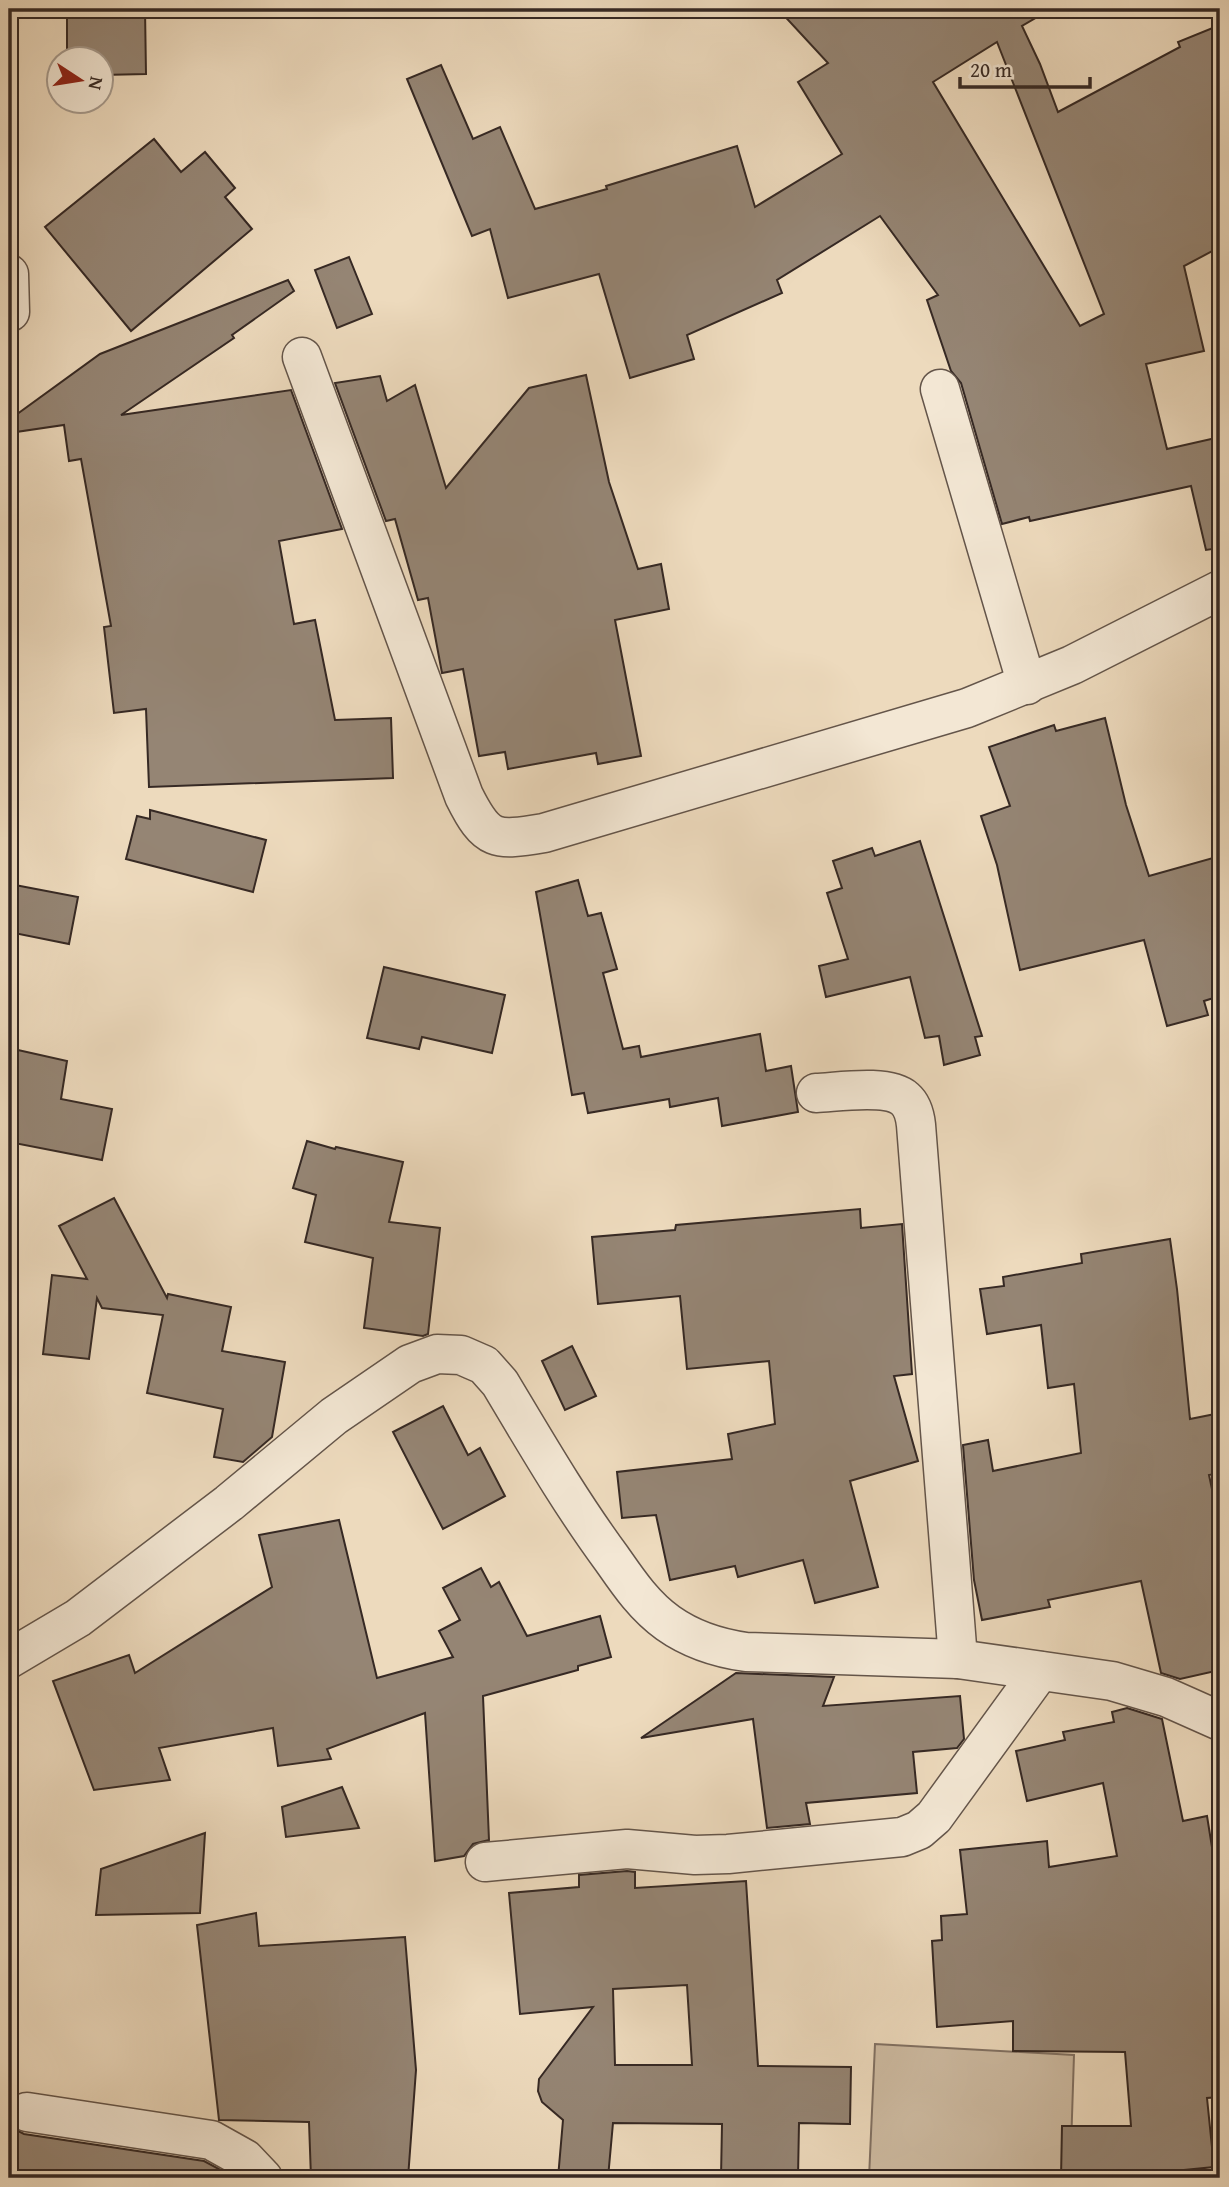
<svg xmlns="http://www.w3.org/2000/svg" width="1229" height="2187" font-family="'Gentium Book Plus',serif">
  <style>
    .green { fill: #cebca3; stroke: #827264; stroke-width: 2 }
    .building { fill: #958574; stroke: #362924; stroke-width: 2; fill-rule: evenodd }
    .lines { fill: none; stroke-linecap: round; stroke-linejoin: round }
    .minor-casing { stroke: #64554a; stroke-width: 41 }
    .minor { stroke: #f3e7d4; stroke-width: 38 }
  </style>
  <rect width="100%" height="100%" fill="#eddabd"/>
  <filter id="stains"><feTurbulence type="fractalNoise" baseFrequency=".00286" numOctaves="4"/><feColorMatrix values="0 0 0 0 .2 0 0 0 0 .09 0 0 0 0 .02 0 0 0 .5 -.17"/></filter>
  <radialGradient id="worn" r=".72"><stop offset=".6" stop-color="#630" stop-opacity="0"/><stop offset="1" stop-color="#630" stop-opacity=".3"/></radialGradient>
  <path class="green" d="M 875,2044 L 1074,2055 L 1070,2178 L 869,2178 Z"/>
  <g class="building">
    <path d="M 67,9 L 145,9 L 146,74 L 102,75 L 102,60 L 67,60 Z"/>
    <path d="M 778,9 L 1051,9 L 1022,26 L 1040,64 L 1058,112 L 1180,47 L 1178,42 L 1220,25 L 1220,247 L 1184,266 L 1204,351 L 1146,364 L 1167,449 L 1220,437 L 1220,548 L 1206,550 L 1191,486 L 1030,521 L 1029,517 L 1002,524 L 961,383 L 951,371 L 927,300 L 938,295 L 880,216 L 777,280 L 782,293 L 687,335 L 694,359 L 630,378 L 599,274 L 508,298 L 490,229 L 472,236 L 407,79 L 441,65 L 473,139 L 500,127 L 535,209 L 607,189 L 606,186 L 737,146 L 755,207 L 842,154 L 798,82 L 828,63 ZM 997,42 L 1104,314 L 1080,326 L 933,82 Z"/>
    <path d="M 154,139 L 181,172 L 205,152 L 235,188 L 225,197 L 252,229 L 131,331 L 45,227 Z"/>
    <path d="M 349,257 L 372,314 L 337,328 L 315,270 Z"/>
    <path d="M 288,280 L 294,291 L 232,335 L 234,338 L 121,415 L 291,390 L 342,529 L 279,541 L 294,624 L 315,620 L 335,720 L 391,718 L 393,778 L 149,787 L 146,709 L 114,713 L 104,627 L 111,626 L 81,459 L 69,461 L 64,425 L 9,433 L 9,420 L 100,354 Z"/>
    <path d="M 586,375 L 609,482 L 638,569 L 661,564 L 669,609 L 615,620 L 641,756 L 598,764 L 596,753 L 508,769 L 505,752 L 479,756 L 463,669 L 442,673 L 428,598 L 418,600 L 395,519 L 386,521 L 335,383 L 380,376 L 387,401 L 415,385 L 446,488 L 529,388 Z"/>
    <path d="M 1105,718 L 1126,805 L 1149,876 L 1220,856 L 1220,996 L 1204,1001 L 1208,1015 L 1167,1026 L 1144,940 L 1020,970 L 997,865 L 981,816 L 1010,806 L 989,747 L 1054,725 L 1056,731 Z"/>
    <path d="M 150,810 L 266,840 L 253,892 L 126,859 L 137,816 L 150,819 Z"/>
    <path d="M 920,841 L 982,1036 L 975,1037 L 980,1055 L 944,1065 L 939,1036 L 925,1038 L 910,977 L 826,997 L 819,966 L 848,959 L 827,893 L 842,888 L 833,861 L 872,848 L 875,856 Z"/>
    <path d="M 578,880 L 588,916 L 601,913 L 617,969 L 603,973 L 623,1049 L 639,1046 L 641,1057 L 760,1034 L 766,1071 L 791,1066 L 798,1112 L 722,1126 L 718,1098 L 670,1107 L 669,1099 L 588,1113 L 584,1093 L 572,1095 L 536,892 Z"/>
    <path d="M 15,885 L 78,897 L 69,944 L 9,932 L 9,915 Z"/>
    <path d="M 384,967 L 505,995 L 492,1053 L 422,1037 L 419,1049 L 367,1038 Z"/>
    <path d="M 9,1048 L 67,1061 L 61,1099 L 112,1109 L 102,1160 L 9,1142 Z"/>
    <path d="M 307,1141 L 335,1149 L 336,1147 L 403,1162 L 389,1222 L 440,1228 L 428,1334 L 423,1336 L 364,1328 L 373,1258 L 305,1242 L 316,1195 L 293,1188 Z"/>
    <path d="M 114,1198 L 167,1298 L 168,1294 L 231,1307 L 222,1351 L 285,1362 L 272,1437 L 243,1462 L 214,1457 L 223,1409 L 147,1393 L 163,1315 L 102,1308 L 97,1298 L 89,1359 L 43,1354 L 52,1275 L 87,1279 L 59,1226 Z"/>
    <path d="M 860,1209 L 861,1228 L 902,1224 L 912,1374 L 894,1376 L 918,1461 L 850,1481 L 878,1587 L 815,1603 L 803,1560 L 738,1577 L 735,1566 L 670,1580 L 656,1515 L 622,1518 L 617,1472 L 732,1459 L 728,1434 L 775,1424 L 769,1361 L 687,1369 L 680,1296 L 598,1304 L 592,1237 L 675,1230 L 676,1225 Z"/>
    <path d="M 1170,1239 L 1177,1289 L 1190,1419 L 1220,1413 L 1220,1473 L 1209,1475 L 1220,1527 L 1220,1670 L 1180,1679 L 1161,1673 L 1141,1581 L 1048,1600 L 1050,1607 L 982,1620 L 974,1580 L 963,1445 L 988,1440 L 993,1471 L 1081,1453 L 1074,1384 L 1048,1388 L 1041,1325 L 987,1334 L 980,1289 L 1004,1286 L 1003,1277 L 1082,1263 L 1081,1254 Z"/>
    <path d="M 572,1346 L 596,1396 L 565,1410 L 542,1361 Z"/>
    <path d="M 443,1406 L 468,1455 L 480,1448 L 505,1496 L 443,1529 L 393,1432 Z"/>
    <path d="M 339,1520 L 377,1678 L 453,1657 L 439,1631 L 460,1620 L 443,1588 L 481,1568 L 491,1587 L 499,1582 L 527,1636 L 600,1616 L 611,1657 L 578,1666 L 578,1670 L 483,1696 L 489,1840 L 473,1844 L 464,1856 L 435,1861 L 425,1713 L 327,1749 L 331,1759 L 278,1766 L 273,1728 L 159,1748 L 170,1780 L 94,1790 L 53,1681 L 129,1655 L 135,1673 L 272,1587 L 259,1535 Z"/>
    <path d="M 736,1673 L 834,1677 L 823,1706 L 960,1696 L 964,1739 L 957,1748 L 913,1752 L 917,1793 L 806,1803 L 810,1824 L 767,1828 L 753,1719 L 641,1738 Z"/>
    <path d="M 1127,1708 L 1162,1719 L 1183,1821 L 1207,1816 L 1220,1897 L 1220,2097 L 1207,2098 L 1214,2167 L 1103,2178 L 1061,2178 L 1062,2126 L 1131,2126 L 1125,2052 L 1013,2051 L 1013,2021 L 937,2027 L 932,1941 L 942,1940 L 941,1916 L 967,1914 L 960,1850 L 1047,1841 L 1049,1867 L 1117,1856 L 1103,1783 L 1027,1801 L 1016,1751 L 1065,1740 L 1063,1732 L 1114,1722 L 1112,1712 Z"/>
    <path d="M 342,1787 L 359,1828 L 286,1837 L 282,1807 Z"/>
    <path d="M 205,1833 L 200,1913 L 96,1915 L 101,1869 Z"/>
    <path d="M 627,1871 L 635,1872 L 635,1888 L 746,1881 L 758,2066 L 851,2067 L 850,2124 L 799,2123 L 798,2178 L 721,2178 L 722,2124 L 613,2123 L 608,2178 L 558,2178 L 563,2120 L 542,2102 L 538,2091 L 539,2079 L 593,2007 L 520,2014 L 509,1893 L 579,1887 L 579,1875 ZM 687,1985 L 692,2065 L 615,2065 L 613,1989 Z"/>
    <path d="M 256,1913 L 259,1946 L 405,1937 L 416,2070 L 408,2178 L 311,2178 L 309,2122 L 219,2120 L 197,1925 Z"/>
    <path d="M 9,2124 L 14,2129 L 24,2134 L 204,2161 L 219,2169 L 218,2178 L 9,2178 Z"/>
  </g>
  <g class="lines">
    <g class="minor-casing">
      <g id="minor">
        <path d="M 9,274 L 10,312"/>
        <path d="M 302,357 L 464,796 C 487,842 495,841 544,833 L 967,708 L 1072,665 L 1220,590"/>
        <path d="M 940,389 L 1027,685"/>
        <path d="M 816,1093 C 839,1092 888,1084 905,1099 C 913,1106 915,1116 916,1125 L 958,1659"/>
        <path d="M 9,1659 L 78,1618 L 229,1503 L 334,1416 L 410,1364 L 437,1354 L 461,1355 L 484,1365 L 500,1383 C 536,1443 570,1502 612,1559 C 628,1582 644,1606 668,1623 C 692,1640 717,1648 746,1652 L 958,1659 L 1112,1681 L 1166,1697 L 1220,1721"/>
        <path d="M 485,1862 L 627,1849 L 695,1855 L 728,1854 L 902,1837 L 919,1830 L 934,1817 L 1040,1671"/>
        <path d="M 27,2112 L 211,2140 L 245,2159 L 263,2178"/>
      </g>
    </g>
    <use href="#minor" class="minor"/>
  </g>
  <rect width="1229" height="2187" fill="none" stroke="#eddabd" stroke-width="35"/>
  <rect x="10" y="10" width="1208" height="2166" fill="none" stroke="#362924" stroke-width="3.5"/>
  <rect x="18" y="18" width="1194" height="2152" fill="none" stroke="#362924" stroke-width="2"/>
  <g transform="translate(80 80) rotate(102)"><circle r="33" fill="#f3e7d4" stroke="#a79b8e" stroke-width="2"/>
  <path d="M0-5L12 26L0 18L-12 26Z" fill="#8f2418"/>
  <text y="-10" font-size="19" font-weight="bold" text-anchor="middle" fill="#362924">N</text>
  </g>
  <path d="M960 77v10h130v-10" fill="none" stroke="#362924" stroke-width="3.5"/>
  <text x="970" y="77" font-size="21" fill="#362924" stroke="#f3e7d4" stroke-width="5" paint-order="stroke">20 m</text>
  <rect width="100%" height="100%" filter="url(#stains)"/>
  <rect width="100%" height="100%" fill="url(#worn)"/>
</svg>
